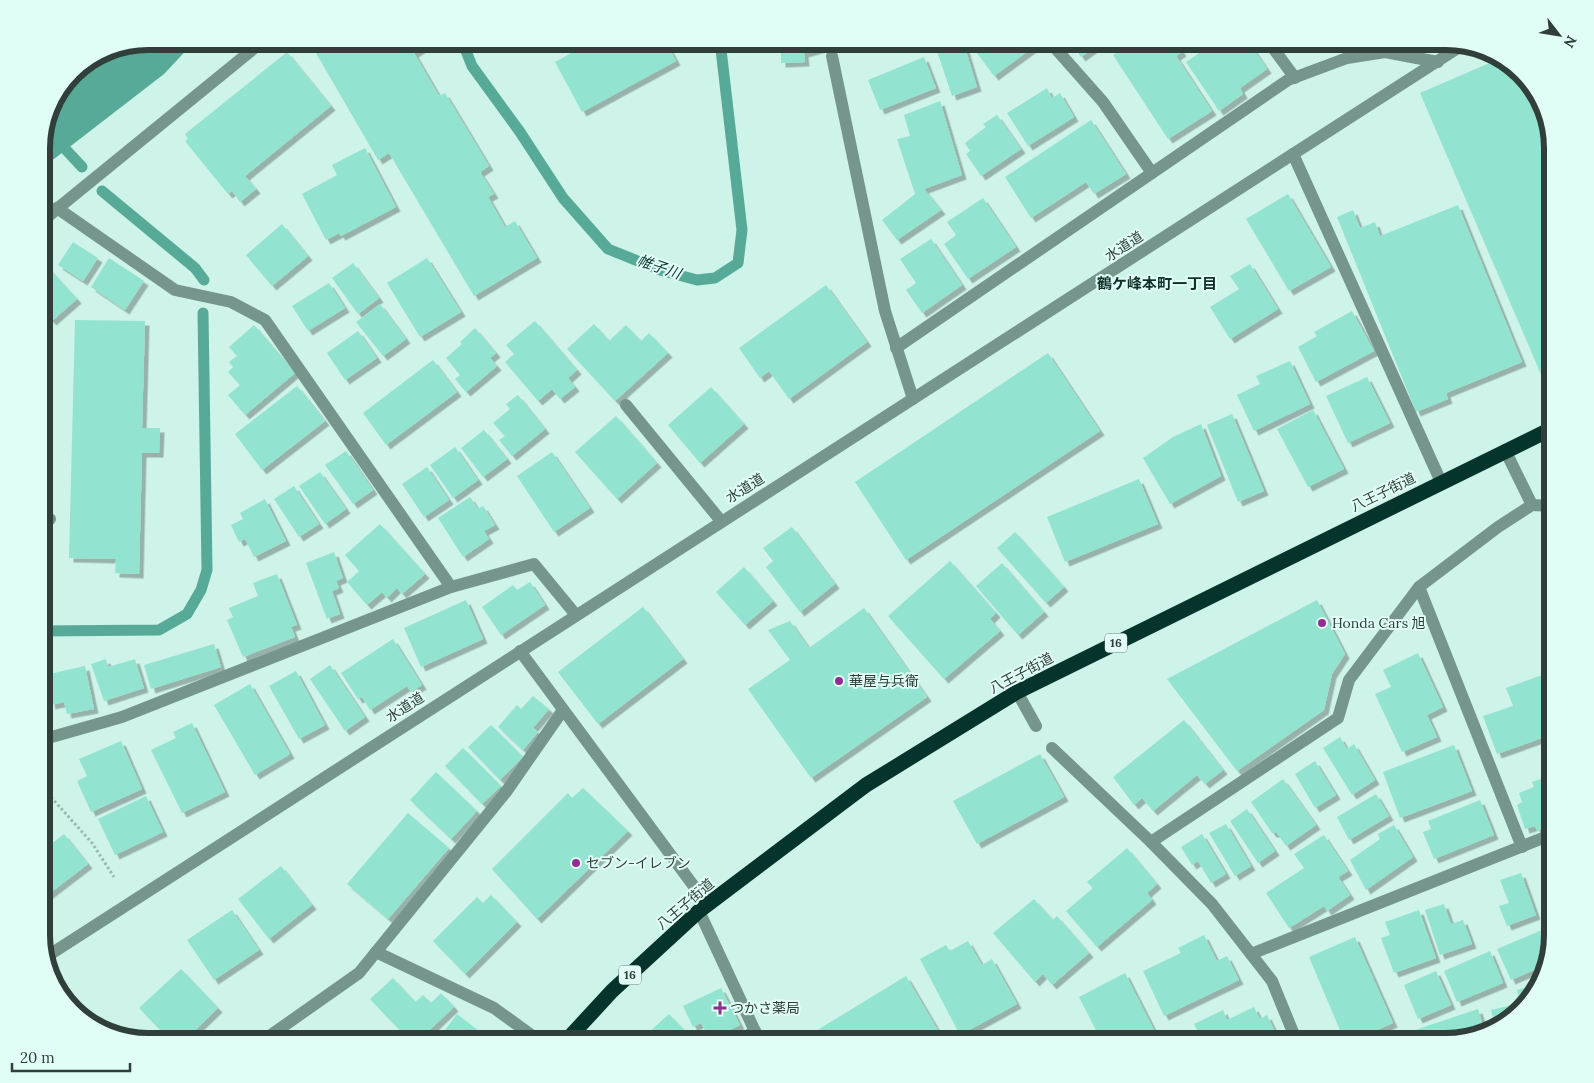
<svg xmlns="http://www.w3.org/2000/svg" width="1594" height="1083" font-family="Lora,'Noto Sans JP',serif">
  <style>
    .water { fill: #58aa98 }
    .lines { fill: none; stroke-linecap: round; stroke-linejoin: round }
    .stream { stroke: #58aa98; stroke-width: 11 }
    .building { fill: #92e4d0; filter: url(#shadow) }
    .path { stroke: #9ab8b0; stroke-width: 3; stroke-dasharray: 2.5 2.5; stroke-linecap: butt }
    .minor { stroke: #76968d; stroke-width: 12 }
    .highway { stroke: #05342c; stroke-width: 15 }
    .poi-dot { fill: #912d93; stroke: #e1fef6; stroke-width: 2 }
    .labels { text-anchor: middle; stroke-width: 4; stroke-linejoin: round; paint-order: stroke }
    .shield { fill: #e1fef6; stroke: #667873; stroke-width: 1 }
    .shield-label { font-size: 12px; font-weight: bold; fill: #313f3b }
    .street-label { font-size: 14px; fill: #313f3b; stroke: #e1fef6 }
    .poi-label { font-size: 14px; fill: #313f3b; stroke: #e1fef6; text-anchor: start }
    .water-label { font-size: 15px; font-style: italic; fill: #0d352d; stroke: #e1fef6 }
    .neighbourhood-label { font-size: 15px; font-weight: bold; fill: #10312a; stroke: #e1fef6 }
    .rim { fill: none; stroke: #313f3b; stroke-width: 6 }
  </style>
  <defs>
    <filter id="shadow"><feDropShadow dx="4.5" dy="4.5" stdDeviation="0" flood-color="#0004"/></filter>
  </defs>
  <rect width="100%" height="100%" fill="#cef3e9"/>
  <path class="water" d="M 148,41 L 195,41 L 164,74 L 41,169 C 41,117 56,73 107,50 C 119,44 136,44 148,41 Z"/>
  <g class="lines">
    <g class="stream">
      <path d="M 462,41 L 472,66 L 520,132 L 563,198 L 608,249 L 660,270 L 697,280 L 715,278 L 738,263 L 742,230 L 720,41"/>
      <path d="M 56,139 L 82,167"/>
      <path d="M 102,191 L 195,268 L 204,280"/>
      <path d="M 41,631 L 159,630 L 187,614 L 201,590 L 207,570 L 203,313"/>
    </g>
  </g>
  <g class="building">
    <path d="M 309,41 L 418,41 L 422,48 L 414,53 L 439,96 L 445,93 L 489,166 L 480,172 L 494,194 L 488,197 L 505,227 L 515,221 L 537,258 L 474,296 L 389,153 L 378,160 Z"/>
    <path d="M 593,41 L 665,41 L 676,61 L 582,112 L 555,62 Z"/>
    <path d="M 781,41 L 831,41 L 832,45 L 804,53 L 805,62 L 781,63 Z"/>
    <path d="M 887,41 L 903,41 L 903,42 L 889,46 Z"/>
    <path d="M 958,41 L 963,41 L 977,87 L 952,96 L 936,48 Z"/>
    <path d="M 984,41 L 998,41 L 1004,49 L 1013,41 L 1031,41 L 1035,46 L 994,76 L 974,49 Z"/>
    <path d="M 1070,41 L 1103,41 L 1081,57 Z"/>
    <path d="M 1134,41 L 1175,41 L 1182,52 L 1176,56 L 1212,111 L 1168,139 L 1113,55 Z"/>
    <path d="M 1217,41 L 1248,41 L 1267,69 L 1240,88 L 1243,94 L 1219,111 L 1186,62 Z"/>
    <path d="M 287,52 L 331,106 L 245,176 L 256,189 L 240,202 L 232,191 L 228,194 L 185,141 L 188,139 L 185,134 Z"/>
    <path d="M 924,57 L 936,88 L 880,110 L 868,80 Z"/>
    <path d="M 1501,58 L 1505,59 L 1542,101 L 1553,148 L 1553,375 L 1543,379 L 1420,93 Z"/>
    <path d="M 1047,88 L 1052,98 L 1060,93 L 1074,117 L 1028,146 L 1007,113 Z"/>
    <path d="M 940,101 L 962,175 L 924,189 L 941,210 L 897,240 L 882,220 L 915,194 L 897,139 L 910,136 L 904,115 Z"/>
    <path d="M 997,115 L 1021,149 L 981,176 L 966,154 L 970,151 L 965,143 L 986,127 L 983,124 Z"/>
    <path d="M 1091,120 L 1126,174 L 1094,194 L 1086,182 L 1031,218 L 1005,177 Z"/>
    <path d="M 365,148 L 396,207 L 341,236 L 339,233 L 326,240 L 302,194 L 337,175 L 332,165 Z"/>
    <path d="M 1288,194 L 1331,267 L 1289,291 L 1246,219 Z"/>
    <path d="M 983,198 L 1016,247 L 968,279 L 944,244 L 956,235 L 947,222 Z"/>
    <path d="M 1458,205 L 1522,362 L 1446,393 L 1448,399 L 1416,412 L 1337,217 L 1353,210 L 1360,228 L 1375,222 L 1380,236 Z"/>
    <path d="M 282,224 L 308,256 L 272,286 L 246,255 Z"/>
    <path d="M 931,239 L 962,285 L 922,313 L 906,290 L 916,283 L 900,259 Z"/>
    <path d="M 73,242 L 98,258 L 83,281 L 58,265 Z"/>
    <path d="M 109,258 L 144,281 L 125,310 L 91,287 Z"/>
    <path d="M 427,258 L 461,312 L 420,337 L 387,283 Z"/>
    <path d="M 44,263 L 77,299 L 52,321 L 41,309 L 41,264 Z"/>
    <path d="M 353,263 L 379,298 L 358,314 L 332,278 Z"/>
    <path d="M 1250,264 L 1278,309 L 1230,339 L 1210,307 L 1239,289 L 1230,276 Z"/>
    <path d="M 329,283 L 345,308 L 308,331 L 292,306 Z"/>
    <path d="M 826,285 L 867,342 L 789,399 L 769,371 L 760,378 L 739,348 Z"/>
    <path d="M 380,304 L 406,339 L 383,356 L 356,322 Z"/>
    <path d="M 1352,311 L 1374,351 L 1316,382 L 1298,347 L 1317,336 L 1314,332 Z"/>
    <path d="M 75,320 L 145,321 L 142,428 L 160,428 L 159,453 L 142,453 L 139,574 L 115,573 L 116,559 L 69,558 Z"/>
    <path d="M 535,321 L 577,370 L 568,378 L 575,387 L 560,399 L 552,389 L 538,401 L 505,362 L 514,354 L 506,345 Z"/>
    <path d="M 594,324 L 609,341 L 626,325 L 641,341 L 649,333 L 668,353 L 615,401 L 567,349 Z"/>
    <path d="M 41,325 L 48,326 L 43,361 L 41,361 Z"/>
    <path d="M 254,325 L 295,373 L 245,415 L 228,395 L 240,385 L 228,372 L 233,367 L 229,362 L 237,356 L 229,347 Z"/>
    <path d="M 475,328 L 496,353 L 490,358 L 497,366 L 466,392 L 455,379 L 460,375 L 446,358 L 462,344 L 460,342 Z"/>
    <path d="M 358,331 L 377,358 L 345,380 L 327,353 Z"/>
    <path d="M 1048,353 L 1100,431 L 906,560 L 855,482 Z"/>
    <path d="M 433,360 L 457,392 L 386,445 L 363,413 Z"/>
    <path d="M 1290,361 L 1310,404 L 1254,431 L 1237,395 L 1260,384 L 1256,376 Z"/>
    <path d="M 1367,377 L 1390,423 L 1348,443 L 1326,396 Z"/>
    <path d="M 297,386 L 325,421 L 262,470 L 235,434 Z"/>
    <path d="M 711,387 L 744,424 L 700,463 L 668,425 Z"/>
    <path d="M 518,395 L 545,429 L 512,456 L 499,440 L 505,436 L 493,423 L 510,409 L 506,404 Z"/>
    <path d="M 1313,410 L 1344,469 L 1308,487 L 1277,429 Z"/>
    <path d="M 1232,414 L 1264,491 L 1238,502 L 1207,425 Z"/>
    <path d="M 616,416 L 657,463 L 617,499 L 575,452 Z"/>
    <path d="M 1201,424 L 1221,476 L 1170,504 L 1143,458 L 1173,437 Z"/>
    <path d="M 484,430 L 507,459 L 483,477 L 461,448 Z"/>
    <path d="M 455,447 L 478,480 L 453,498 L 430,465 Z"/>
    <path d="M 346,451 L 373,490 L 353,504 L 325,465 Z"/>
    <path d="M 552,452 L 590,508 L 554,532 L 517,476 Z"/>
    <path d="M 427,467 L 449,500 L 424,517 L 402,484 Z"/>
    <path d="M 320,472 L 346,509 L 325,524 L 299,486 Z"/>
    <path d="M 1139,479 L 1158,524 L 1065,562 L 1047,517 Z"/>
    <path d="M 294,486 L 319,524 L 299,537 L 274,499 Z"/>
    <path d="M 470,497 L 478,509 L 483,506 L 495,525 L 484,531 L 489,539 L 463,557 L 438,518 Z"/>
    <path d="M 265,499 L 286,541 L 254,557 L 245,539 L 239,542 L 231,525 L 243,519 L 240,513 Z"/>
    <path d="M 380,524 L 425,574 L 402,594 L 397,588 L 387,598 L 382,592 L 367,605 L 347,582 L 359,571 L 345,555 Z"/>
    <path d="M 792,527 L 835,584 L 800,612 L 766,567 L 773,561 L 763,548 Z"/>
    <path d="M 1015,532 L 1064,587 L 1046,603 L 997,548 Z"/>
    <path d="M 41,534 L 44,534 L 45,589 L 41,589 Z"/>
    <path d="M 334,552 L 343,578 L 336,581 L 339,588 L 332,591 L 340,614 L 327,619 L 306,563 Z"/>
    <path d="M 950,561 L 996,613 L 990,619 L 1000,631 L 944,679 L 888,616 Z"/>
    <path d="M 1002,563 L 1044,612 L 1018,635 L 976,586 Z"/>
    <path d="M 744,567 L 773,601 L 745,625 L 716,592 Z"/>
    <path d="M 277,574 L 297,625 L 291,627 L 295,637 L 243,657 L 227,620 L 233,617 L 229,608 L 258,596 L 253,583 Z"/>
    <path d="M 530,582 L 545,605 L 501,635 L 482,607 L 513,585 L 517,590 Z"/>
    <path d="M 466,600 L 483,639 L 421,667 L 404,628 Z"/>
    <path d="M 1317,600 L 1345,654 L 1332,674 L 1324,710 L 1237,771 L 1167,679 Z"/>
    <path d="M 643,607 L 683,659 L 598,724 L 558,672 Z"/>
    <path d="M 864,608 L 927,697 L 811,778 L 748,689 L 790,660 L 768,630 L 790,621 L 809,648 Z"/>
    <path d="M 393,639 L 422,685 L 411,692 L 407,686 L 370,710 L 362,697 L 358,699 L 341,673 Z"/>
    <path d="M 214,644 L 221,667 L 151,689 L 144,665 Z"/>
    <path d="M 1418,653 L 1443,707 L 1427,715 L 1437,737 L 1402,752 L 1375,694 L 1391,687 L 1383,670 Z"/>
    <path d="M 106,659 L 108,667 L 135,659 L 144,688 L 104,701 L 91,664 Z"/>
    <path d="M 330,665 L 365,717 L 345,731 L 310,679 Z"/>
    <path d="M 85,666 L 94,709 L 67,714 L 64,702 L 51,705 L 45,675 Z"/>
    <path d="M 296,671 L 325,725 L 299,739 L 269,686 Z"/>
    <path d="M 1553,671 L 1553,734 L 1497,754 L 1483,716 L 1513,706 L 1506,688 Z"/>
    <path d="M 250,684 L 290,754 L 255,775 L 214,705 Z"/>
    <path d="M 533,696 L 549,709 L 533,728 L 538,732 L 523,750 L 498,727 L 517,705 L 521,709 Z"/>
    <path d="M 41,698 L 47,724 L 41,725 Z"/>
    <path d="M 1184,720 L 1223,770 L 1205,784 L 1197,775 L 1153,811 L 1142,798 L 1134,805 L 1113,777 Z"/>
    <path d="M 192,723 L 225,792 L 182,813 L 151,750 L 176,738 L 173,732 Z"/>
    <path d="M 491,725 L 523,757 L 500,780 L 468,747 Z"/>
    <path d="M 1340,737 L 1347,749 L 1354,744 L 1375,780 L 1352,795 L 1323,748 Z"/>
    <path d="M 121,741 L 142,789 L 91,812 L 77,781 L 87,776 L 79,759 Z"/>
    <path d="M 1454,745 L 1472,791 L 1400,818 L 1383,772 Z"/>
    <path d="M 463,748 L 501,786 L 482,804 L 445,766 Z"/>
    <path d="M 1040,754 L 1064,797 L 977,844 L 953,801 Z"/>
    <path d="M 1315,761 L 1336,795 L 1315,808 L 1295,774 Z"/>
    <path d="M 436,772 L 477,811 L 451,839 L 410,800 Z"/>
    <path d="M 1553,775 L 1553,825 L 1537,831 L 1535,826 L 1525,829 L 1517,805 L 1522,802 L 1519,793 L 1534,787 L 1532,782 Z"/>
    <path d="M 1283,779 L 1316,825 L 1286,846 L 1277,833 L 1272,833 L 1251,802 Z"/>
    <path d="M 583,788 L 628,831 L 537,919 L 492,869 L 568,793 L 572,798 Z"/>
    <path d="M 1376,794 L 1389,816 L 1349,840 L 1337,817 Z"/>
    <path d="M 146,796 L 163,832 L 115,855 L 98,819 Z"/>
    <path d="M 1480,800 L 1494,835 L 1434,859 L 1423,832 L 1431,829 L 1428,821 Z"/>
    <path d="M 1247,809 L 1275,851 L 1258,863 L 1230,821 Z"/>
    <path d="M 408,813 L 449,848 L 388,919 L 347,884 Z"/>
    <path d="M 1226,824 L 1251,866 L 1235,876 L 1209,833 Z"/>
    <path d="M 1394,825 L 1413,857 L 1366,890 L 1350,860 L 1380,839 L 1378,834 Z"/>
    <path d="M 64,834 L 88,864 L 41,900 L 41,842 L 46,848 Z"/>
    <path d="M 1202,834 L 1226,874 L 1211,883 L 1198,861 L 1192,865 L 1181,847 Z"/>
    <path d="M 1324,835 L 1348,871 L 1338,877 L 1350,895 L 1327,911 L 1324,906 L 1289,928 L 1266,893 L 1304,868 L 1294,854 Z"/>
    <path d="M 1127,848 L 1157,884 L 1147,893 L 1152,900 L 1097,947 L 1066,911 L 1093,888 L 1087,882 Z"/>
    <path d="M 1553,862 L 1553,879 L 1546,865 Z"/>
    <path d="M 281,866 L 312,905 L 269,939 L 238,899 Z"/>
    <path d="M 1521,873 L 1536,915 L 1507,926 L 1499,906 L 1509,903 L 1500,880 Z"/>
    <path d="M 491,895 L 517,922 L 465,974 L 433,941 L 477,897 L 483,903 Z"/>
    <path d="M 1034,899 L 1053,920 L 1057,916 L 1089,953 L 1052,985 L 1043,974 L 1035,982 L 993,933 Z"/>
    <path d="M 1444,904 L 1451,924 L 1463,920 L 1472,944 L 1440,955 L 1425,910 Z"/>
    <path d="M 232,910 L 259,950 L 214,980 L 187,940 Z"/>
    <path d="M 1419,910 L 1436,958 L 1394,973 L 1381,938 L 1390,935 L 1385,922 Z"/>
    <path d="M 1553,911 L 1553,935 L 1552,936 L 1545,914 Z"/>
    <path d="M 1542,930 L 1549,947 L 1543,966 L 1511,980 L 1497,949 Z"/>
    <path d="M 1204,935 L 1217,961 L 1227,956 L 1239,980 L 1164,1016 L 1143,971 L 1181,953 L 1178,948 Z"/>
    <path d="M 1355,937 L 1393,1023 L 1350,1042 L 1345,1042 L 1309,957 Z"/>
    <path d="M 968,941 L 982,965 L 992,959 L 1017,1004 L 960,1035 L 920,959 L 946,945 L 950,951 Z"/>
    <path d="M 1490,951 L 1503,983 L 1457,1002 L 1444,971 Z"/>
    <path d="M 181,969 L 218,1008 L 183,1042 L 172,1042 L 139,1008 Z"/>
    <path d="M 1436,971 L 1451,1005 L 1418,1019 L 1404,985 Z"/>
    <path d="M 1125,973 L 1160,1042 L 1102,1042 L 1079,997 Z"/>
    <path d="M 906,976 L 939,1032 L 922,1042 L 802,1042 L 801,1040 Z"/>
    <path d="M 393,978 L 415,1002 L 423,995 L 431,1003 L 441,993 L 454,1007 L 417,1042 L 411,1042 L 370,999 Z"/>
    <path d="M 1537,985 L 1535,994 L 1496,1029 L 1491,1010 L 1520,1003 L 1517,990 Z"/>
    <path d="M 721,988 L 740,1025 L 710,1040 L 701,1023 L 693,1027 L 683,1006 Z"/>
    <path d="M 1254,1007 L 1260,1019 L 1267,1015 L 1280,1042 L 1203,1042 L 1194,1024 L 1223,1010 L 1227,1020 Z"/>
    <path d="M 1478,1009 L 1485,1032 L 1446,1042 L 1416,1042 L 1412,1031 Z"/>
    <path d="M 457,1014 L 491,1040 L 489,1042 L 436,1042 Z"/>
    <path d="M 669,1014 L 684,1030 L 672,1042 L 651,1042 L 645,1036 Z"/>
    <path d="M 1079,1031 L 1084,1042 L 1056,1042 Z"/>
  </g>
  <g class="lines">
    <path class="path" d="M 41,786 L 92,843 L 114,877"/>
    <g class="minor">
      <path d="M 1049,41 L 1103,102 L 1152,173"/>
      <path d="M 1268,41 L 1295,78"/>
      <path d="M 832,56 L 885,311 L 913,399"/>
      <path d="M 1293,154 L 1441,482"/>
      <path d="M 57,208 L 175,290 L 231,302 L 265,320 L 451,587"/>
      <path d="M 41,222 L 263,41"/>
      <path d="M 896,348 L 1288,80 L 1347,58 L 1385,52 L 1438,62"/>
      <path d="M 626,405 L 721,521"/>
      <path d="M 1505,450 L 1532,505 L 1553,506"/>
      <path d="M 41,519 L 50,519"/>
      <path d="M 1419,587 L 1522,847"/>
      <path d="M 520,651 L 707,904"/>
      <path d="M 1017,692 L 1036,726"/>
      <path d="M 41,740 L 122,717 L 451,587 L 534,564 L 576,615"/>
      <path d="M 1052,748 L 1151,842 L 1212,904 L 1272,981 L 1297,1042"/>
      <path d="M 1151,842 L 1338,718 L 1349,680 L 1419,587 L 1498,527 L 1532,505"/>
      <path d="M 699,911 L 760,1042"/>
      <path d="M 376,952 L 494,1008 L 541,1042"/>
      <path d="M 1251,954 L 1553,834"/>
      <path d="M 46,957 L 1461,46"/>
      <path d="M 261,1042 L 359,973 L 506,792 L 563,710"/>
      <path d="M 737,1042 L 755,1031"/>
    </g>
    <path class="highway" d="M 565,1042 L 612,991 L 699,911 L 866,785 L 1017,692 L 1553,428"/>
  </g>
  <g class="poi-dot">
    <circle cx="1322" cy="623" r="5"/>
    <circle cx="839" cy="681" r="5"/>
    <circle cx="576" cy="863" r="5"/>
    <path d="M717.5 1000.5h5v5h5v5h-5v5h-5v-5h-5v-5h5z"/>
  </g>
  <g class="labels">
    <g class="shield">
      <rect x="1105" y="633.5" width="22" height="19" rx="4"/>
      <rect x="619" y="965.5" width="22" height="19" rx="4"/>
    </g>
    <g class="shield-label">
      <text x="1116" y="647">16</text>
      <text x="630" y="979">16</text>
    </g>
    <g class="street-label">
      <text transform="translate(1124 246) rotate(-33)" y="5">水道道</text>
      <text transform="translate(745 488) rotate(-32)" y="5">水道道</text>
      <text transform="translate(1383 492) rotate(-26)" y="5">八王子街道</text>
      <text transform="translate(1021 673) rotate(-28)" y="5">八王子街道</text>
      <text transform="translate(405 707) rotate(-33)" y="5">水道道</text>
      <text transform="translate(685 904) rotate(-40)" y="5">八王子街道</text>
    </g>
    <g class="poi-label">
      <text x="1332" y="628">Honda Cars 旭</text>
      <text x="849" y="686">華屋与兵衛</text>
      <text x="586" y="868">セブン-イレブン</text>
      <text x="730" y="1013">つかさ薬局</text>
    </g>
    <g class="water-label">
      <text transform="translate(659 267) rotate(19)" y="5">帷子川</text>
    </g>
    <g class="neighbourhood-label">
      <text x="1157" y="289">鶴ケ峰本町一丁目</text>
    </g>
  </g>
  <path d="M0 0H1594V1083H0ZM148 50H1446A98 98 0 0 1 1544 148V935A98 98 0 0 1 1446 1033H148A98 98 0 0 1 50 935V148A98 98 0 0 1 148 50Z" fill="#e1fef6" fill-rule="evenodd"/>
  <path class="rim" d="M148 50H1446A98 98 0 0 1 1544 148V935A98 98 0 0 1 1446 1033H148A98 98 0 0 1 50 935V148A98 98 0 0 1 148 50Z"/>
  <g transform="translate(1559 35) rotate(121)" stroke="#e1fef6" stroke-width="4" paint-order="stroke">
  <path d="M0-4L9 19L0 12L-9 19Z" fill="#313f3b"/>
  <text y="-8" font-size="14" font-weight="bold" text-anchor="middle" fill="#313f3b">N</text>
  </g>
  <path d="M12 1063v8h118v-8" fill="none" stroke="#313f3b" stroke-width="2.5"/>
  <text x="20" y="1063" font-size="15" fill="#313f3b" stroke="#e1fef6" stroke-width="4" paint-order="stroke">20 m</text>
</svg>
